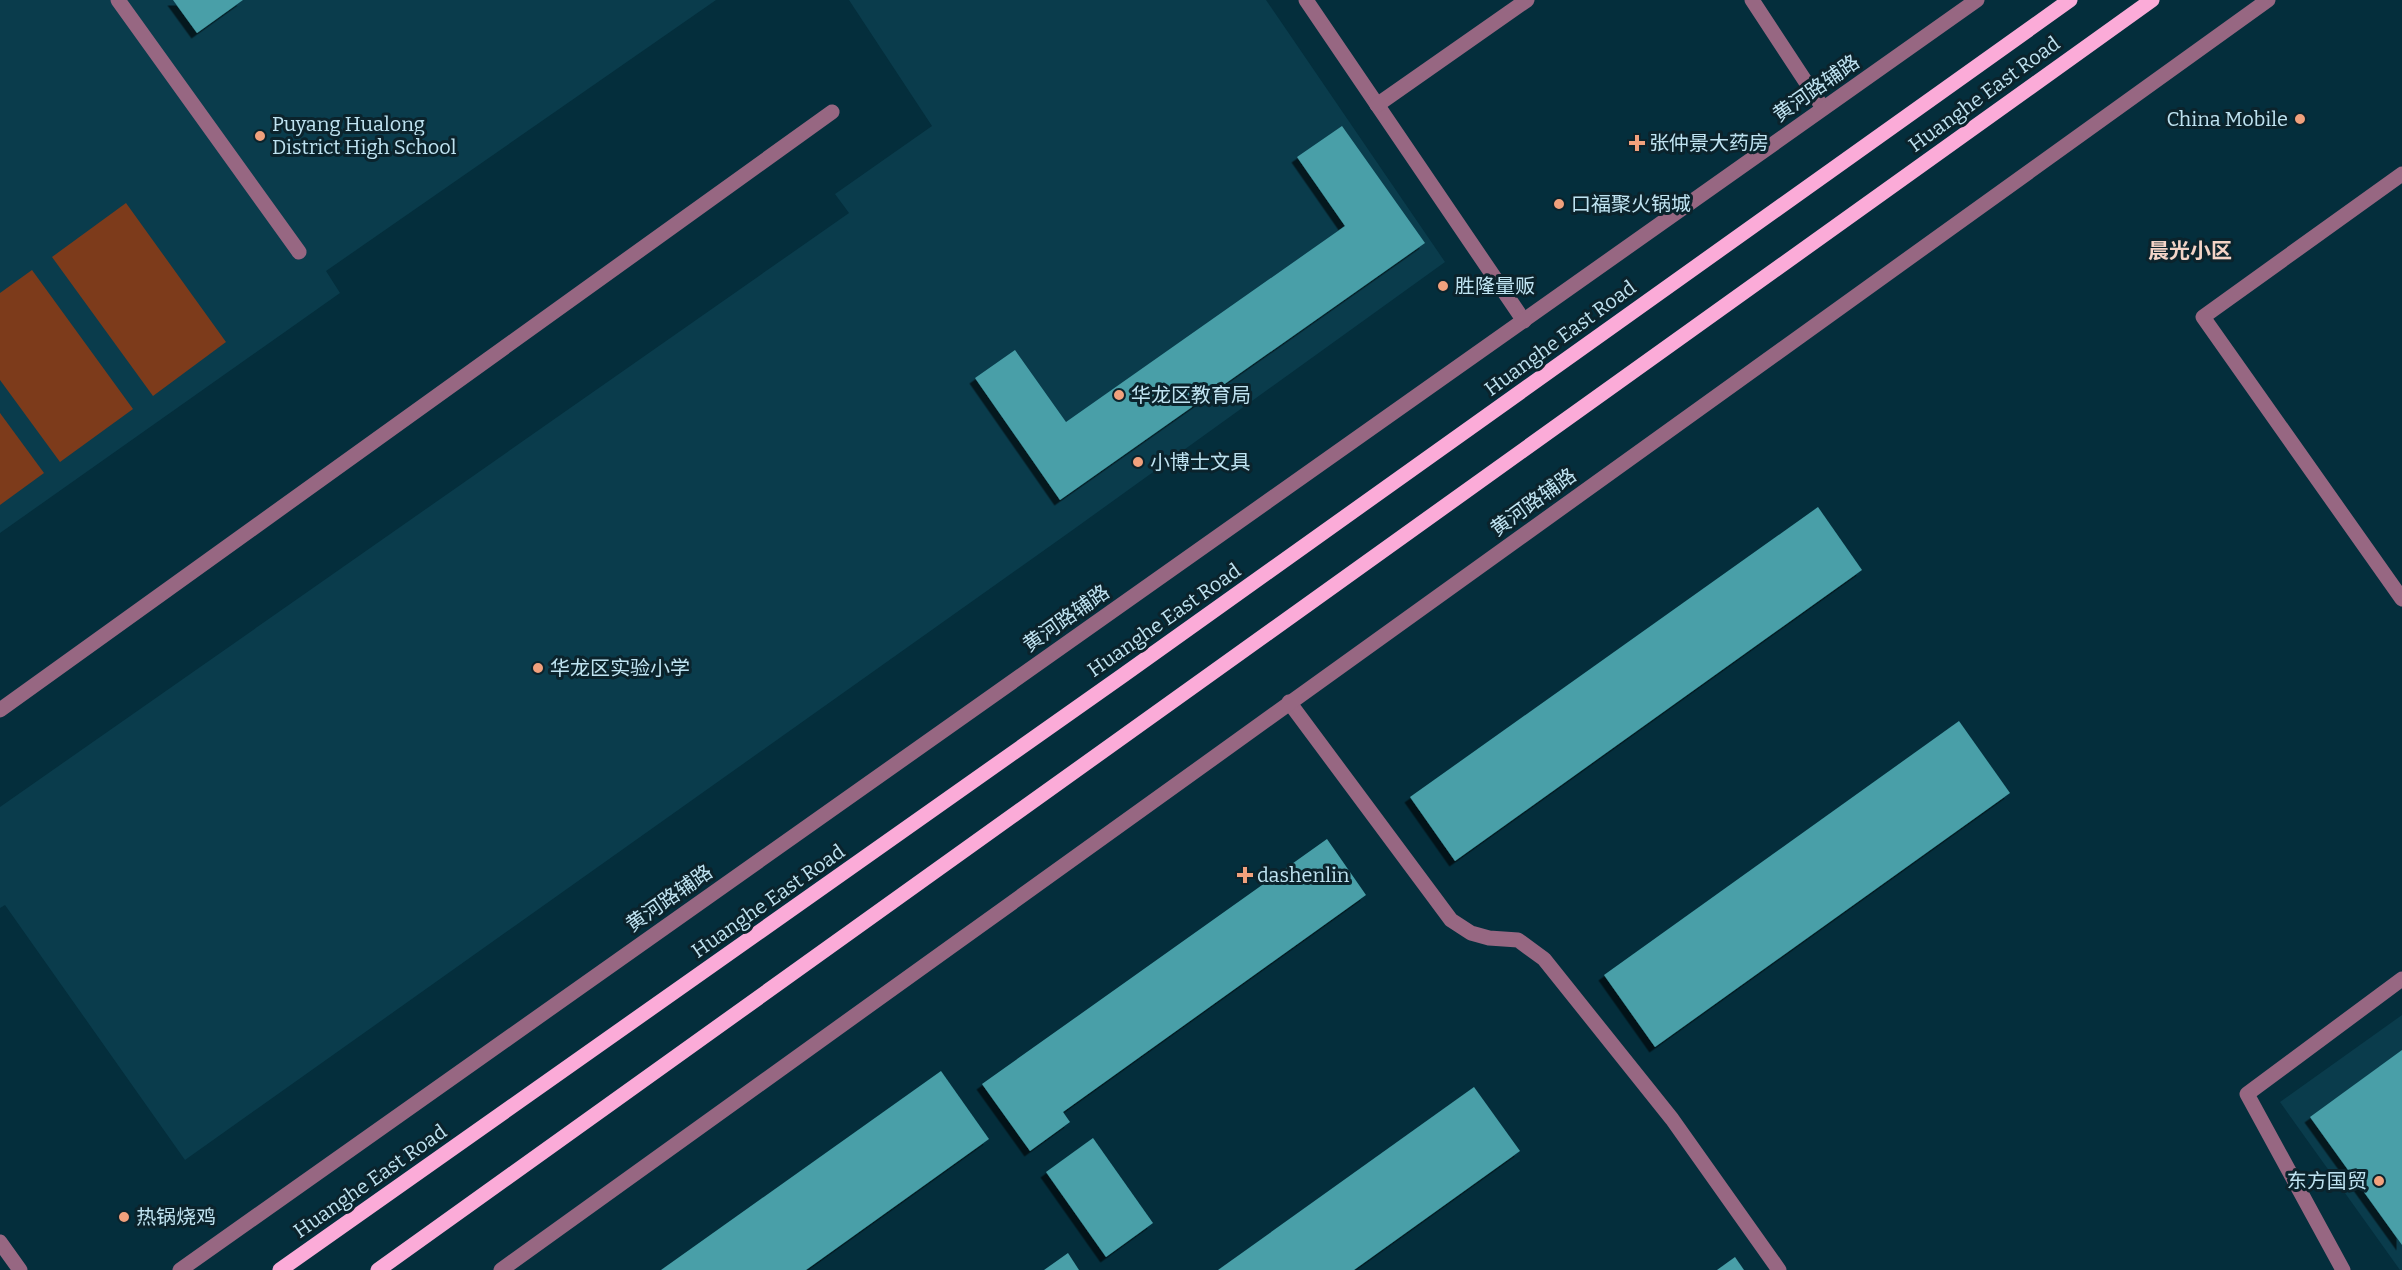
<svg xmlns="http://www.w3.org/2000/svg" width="2402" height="1270" font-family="Bitter,'Noto Sans SC',serif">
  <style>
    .built { fill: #0a3c4c }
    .green { fill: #7d3b1b }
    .building { fill: #489fa8; filter: url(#shadow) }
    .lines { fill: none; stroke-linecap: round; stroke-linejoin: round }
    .minor { stroke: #976782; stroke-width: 15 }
    .major { stroke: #fbabd8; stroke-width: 15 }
    .poi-dot { fill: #f1a17d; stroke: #0b232c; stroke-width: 2 }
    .labels { text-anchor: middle; stroke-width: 6; stroke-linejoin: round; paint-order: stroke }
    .street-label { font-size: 20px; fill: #bfe3f1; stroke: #0b232c }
    .poi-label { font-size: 20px; fill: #bfe3f1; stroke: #0b232c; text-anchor: start }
    .neighbourhood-label { font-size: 21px; font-weight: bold; fill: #f4d4c7; stroke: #0b232c }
  </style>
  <defs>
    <filter id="shadow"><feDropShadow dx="-5.5" dy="5.5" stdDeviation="0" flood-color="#0009"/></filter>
  </defs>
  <rect width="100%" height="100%" fill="#042e3c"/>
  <g class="built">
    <path d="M 0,0 L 716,0 L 326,271 L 340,293 L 0,533 Z"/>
    <path d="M 849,0 L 1266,0 L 1445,262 L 1074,529 L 185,1160 L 5,905 L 0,908 L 0,807 L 849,213 L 835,194 L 932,126 Z"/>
    <path d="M 2402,1015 L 2402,1270 L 2400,1270 L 2280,1102 Z"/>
  </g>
  <g class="green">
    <path d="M 126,203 L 226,342 L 153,396 L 52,257 Z"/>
    <path d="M 32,270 L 133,409 L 60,462 L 0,380 L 0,293 Z"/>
    <path d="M 0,413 L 44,473 L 0,505 Z"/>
  </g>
  <g class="building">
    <path d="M 173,0 L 243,0 L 197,33 Z"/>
    <path d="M 1342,126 L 1425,243 L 1060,500 L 975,378 L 1015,350 L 1066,422 L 1345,226 L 1297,157 Z"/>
    <path d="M 1818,507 L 1862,570 L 1455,861 L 1410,797 Z"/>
    <path d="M 1959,721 L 2010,793 L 1655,1047 L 1604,975 Z"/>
    <path d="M 1327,839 L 1366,895 L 1063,1112 L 1070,1122 L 1030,1151 L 982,1084 Z"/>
    <path d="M 2402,1050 L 2402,1245 L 2310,1117 Z"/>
    <path d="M 941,1071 L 989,1139 L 806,1270 L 661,1270 Z"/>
    <path d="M 1474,1087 L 1520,1151 L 1354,1270 L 1218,1270 Z"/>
    <path d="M 1093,1138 L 1153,1223 L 1106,1257 L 1046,1172 Z"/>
    <path d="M 1068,1253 L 1079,1270 L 1044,1270 Z"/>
    <path d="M 1735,1257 L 1744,1270 L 1717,1270 Z"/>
  </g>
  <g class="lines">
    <g class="minor">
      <path d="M 118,0 L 299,252"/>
      <path d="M 1306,0 L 1524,321"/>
      <path d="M 1752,0 L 1823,108"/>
      <path d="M 1377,105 L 1527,0"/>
      <path d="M 2402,174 L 2203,317 L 2402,599"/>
      <path d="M 1289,702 L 1451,920 L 1471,933 L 1489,938 L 1518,940 L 1544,959 L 1672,1119 L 1779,1270"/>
      <path d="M 0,710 L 832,112"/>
      <path d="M 0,1242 L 20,1270"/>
      <path d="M 180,1270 L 1977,0"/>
      <path d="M 501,1270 L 2268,0"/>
      <path d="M 2343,1270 L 2247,1094 L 2402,979"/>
    </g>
    <g class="major">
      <path d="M 280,1270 L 1122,676 L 2070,0"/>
      <path d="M 378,1270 L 2152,0"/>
    </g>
  </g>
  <g class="poi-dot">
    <circle cx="2300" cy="119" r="6"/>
    <circle cx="260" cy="136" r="6"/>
    <path d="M1634 134h6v6h6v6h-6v6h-6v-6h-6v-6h6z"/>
    <circle cx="1559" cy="204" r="6"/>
    <circle cx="1443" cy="286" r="6"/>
    <circle cx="1119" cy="395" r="6"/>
    <circle cx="1138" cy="462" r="6"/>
    <circle cx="538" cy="668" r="6"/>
    <path d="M1242 866h6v6h6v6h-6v6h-6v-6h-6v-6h6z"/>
    <circle cx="2379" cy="1181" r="6"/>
    <circle cx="124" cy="1217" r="6"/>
  </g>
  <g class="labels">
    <g class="street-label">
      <text transform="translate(1816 88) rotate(-35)" y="7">黄河路辅路</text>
      <text transform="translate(1984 94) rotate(-36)" y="7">Huanghe East Road</text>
      <text transform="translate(1560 338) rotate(-36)" y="7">Huanghe East Road</text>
      <text transform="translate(1533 502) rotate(-36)" y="7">黄河路辅路</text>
      <text transform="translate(1066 618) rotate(-35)" y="7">黄河路辅路</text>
      <text transform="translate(1164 620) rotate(-35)" y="7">Huanghe East Road</text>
      <text transform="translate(669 898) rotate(-35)" y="7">黄河路辅路</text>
      <text transform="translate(768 901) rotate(-35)" y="7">Huanghe East Road</text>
      <text transform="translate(370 1181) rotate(-35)" y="7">Huanghe East Road</text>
    </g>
    <g class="poi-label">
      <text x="2288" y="126" text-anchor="end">China Mobile</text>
      <text x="272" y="131">Puyang Hualong<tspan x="272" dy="23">District High School</tspan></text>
      <text x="1649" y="150">张仲景大药房</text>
      <text x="1571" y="211">口福聚火锅城</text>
      <text x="1455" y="293">胜隆量贩</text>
      <text x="1131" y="402">华龙区教育局</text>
      <text x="1150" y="469">小博士文具</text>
      <text x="550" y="675">华龙区实验小学</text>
      <text x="1257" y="882">dashenlin</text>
      <text x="2367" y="1188" text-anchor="end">东方国贸</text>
      <text x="136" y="1224">热锅烧鸡</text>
    </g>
    <g class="neighbourhood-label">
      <text x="2190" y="258">晨光小区</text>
    </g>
  </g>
</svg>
